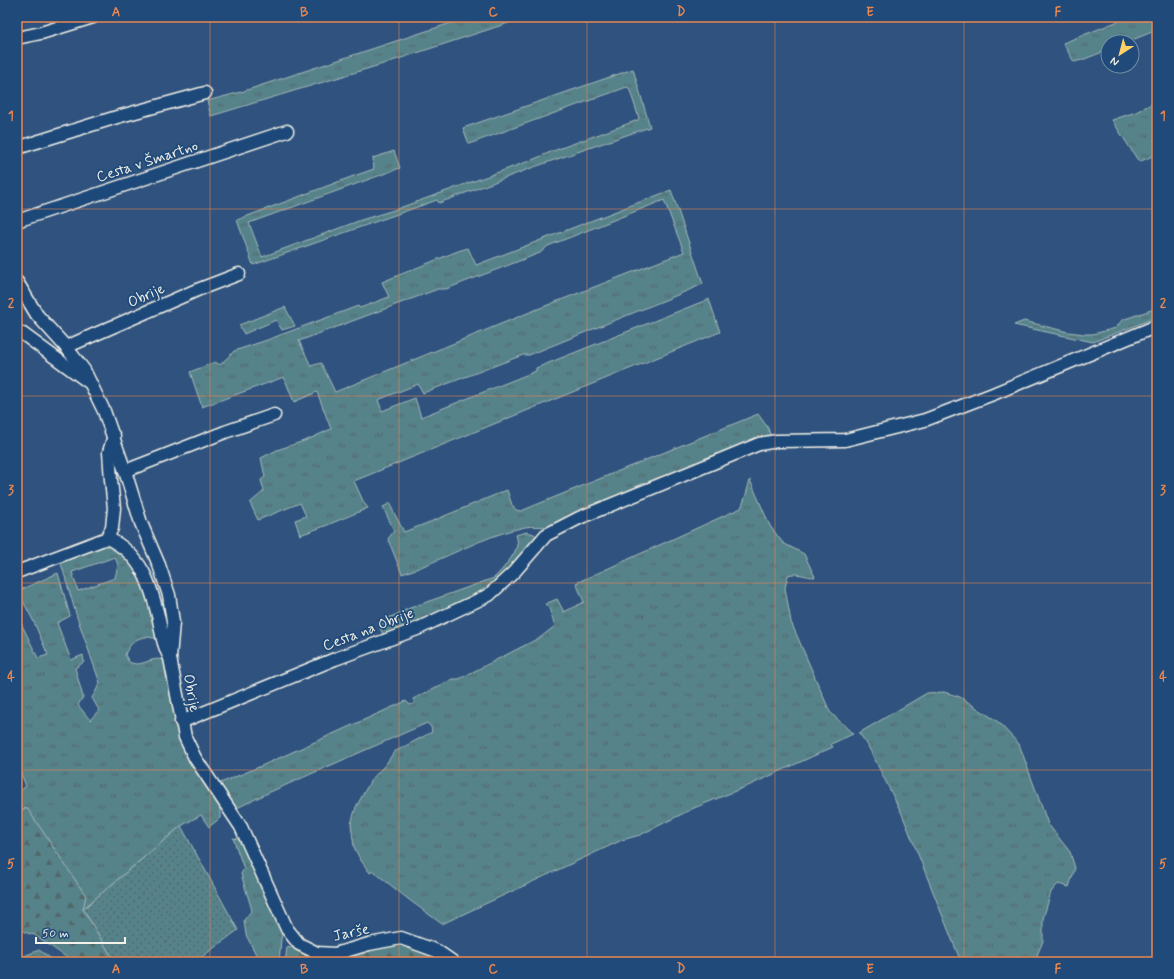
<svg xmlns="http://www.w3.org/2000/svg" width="1174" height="979" font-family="Mynerve,sans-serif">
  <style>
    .grass { fill: url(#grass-tufts); stroke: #a6bab9; fill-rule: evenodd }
    .forest { fill: url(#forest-firs); stroke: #a6bab9 }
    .garden { fill: url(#garden-dots); stroke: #a6bab9 }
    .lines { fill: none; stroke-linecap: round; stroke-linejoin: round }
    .minor-casing { stroke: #f4f1e8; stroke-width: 15 }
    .minor { stroke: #1f4a7a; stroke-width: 12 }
    .grid { fill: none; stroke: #ec874e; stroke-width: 1; stroke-opacity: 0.55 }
    .labels { text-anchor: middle; stroke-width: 3.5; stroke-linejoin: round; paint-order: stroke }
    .street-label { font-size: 15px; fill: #f4f1e8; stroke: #1f4a7a }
    .neatline { fill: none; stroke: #ec874e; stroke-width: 1.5 }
    .grid-label { font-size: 13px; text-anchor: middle; font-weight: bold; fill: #ec874e }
  </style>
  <defs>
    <pattern id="grass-tufts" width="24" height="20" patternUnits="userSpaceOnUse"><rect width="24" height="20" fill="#57828a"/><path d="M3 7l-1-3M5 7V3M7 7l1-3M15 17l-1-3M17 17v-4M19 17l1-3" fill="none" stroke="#51686b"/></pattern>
    <pattern id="forest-firs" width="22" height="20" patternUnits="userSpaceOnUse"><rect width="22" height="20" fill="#57828a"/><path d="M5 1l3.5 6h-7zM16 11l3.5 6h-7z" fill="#51686b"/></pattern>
    <pattern id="garden-dots" width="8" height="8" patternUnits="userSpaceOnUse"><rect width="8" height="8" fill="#57828a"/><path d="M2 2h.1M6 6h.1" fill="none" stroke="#51686b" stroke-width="1.8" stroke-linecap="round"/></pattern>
  </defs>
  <rect width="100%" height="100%" fill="#2f537e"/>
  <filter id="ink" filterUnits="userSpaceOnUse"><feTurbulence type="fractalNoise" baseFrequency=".025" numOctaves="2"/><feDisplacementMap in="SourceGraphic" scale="8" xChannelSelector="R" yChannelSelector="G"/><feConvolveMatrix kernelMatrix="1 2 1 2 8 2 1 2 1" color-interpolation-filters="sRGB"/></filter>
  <g filter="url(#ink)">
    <g class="grass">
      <path d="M 469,17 L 527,17 L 383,64 L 211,116 L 207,101 L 241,92 Z"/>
      <path d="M 1129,17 L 1157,17 L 1157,30 L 1127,42 L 1108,42 L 1108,50 L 1082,60 L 1074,62 L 1063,43 Z"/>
      <path d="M 633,69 L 650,127 L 534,167 L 439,203 L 437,200 L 253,265 L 237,220 L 351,177 L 374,169 L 373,158 L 394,151 L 400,168 L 249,223 L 262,257 L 361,220 L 394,210 L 532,160 L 553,151 L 638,120 L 639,118 L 629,88 L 627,87 L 469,144 L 463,128 Z"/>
      <path d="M 1157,101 L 1157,154 L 1139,162 L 1112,120 L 1136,112 Z"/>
      <path d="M 671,190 L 703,284 L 675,296 L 529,355 L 523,355 L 423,393 L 418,384 L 378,400 L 382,411 L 415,398 L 421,417 L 536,371 L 536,368 L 709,299 L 720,332 L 354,481 L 364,503 L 368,508 L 325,526 L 300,535 L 295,520 L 306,516 L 300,503 L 258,520 L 250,503 L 264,491 L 261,480 L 265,477 L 261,458 L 277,450 L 307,440 L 331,429 L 317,392 L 294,402 L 284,377 L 202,407 L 190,372 L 215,362 L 220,365 L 234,351 L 267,340 L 358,306 L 360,308 L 389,297 L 382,282 L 458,251 L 468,248 L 476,265 ZM 664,200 L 684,252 L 535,310 L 335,392 L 321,363 L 311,366 L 299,341 L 438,289 L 446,289 L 540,253 L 548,246 Z"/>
      <path d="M 285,307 L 295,326 L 282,330 L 276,320 L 244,334 L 239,325 Z"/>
      <path d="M 1157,308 L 1157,317 L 1093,342 L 1014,325 L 1024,321 L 1068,332 L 1084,334 L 1093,334 L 1116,328 L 1122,320 Z"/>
      <path d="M 758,414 L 768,428 L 772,440 L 552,526 C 542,528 534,525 525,527 C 484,535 442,561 402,574 L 388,539 L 394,531 L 383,507 L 391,503 L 392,509 L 404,532 L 430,522 L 507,490 L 512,505 L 516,510 L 521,511 Z"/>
      <path d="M 750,480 L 770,526 L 783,543 L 804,554 L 815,577 C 806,577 797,572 788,575 L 785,588 L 791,622 L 830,712 L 853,734 L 831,744 L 833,747 L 750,785 L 694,808 L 640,835 L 622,840 L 442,924 L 408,899 L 373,871 L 370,873 L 360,859 L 354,847 L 351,824 L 356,807 L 371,780 L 386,764 L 394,752 L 432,732 L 431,727 L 427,723 L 270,792 L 235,809 L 232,802 L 218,784 L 259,767 L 406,701 L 410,705 L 415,703 L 413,699 L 453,679 L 459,679 L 541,637 L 555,626 L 549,608 L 545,604 L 557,599 L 564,612 L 584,602 L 576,583 L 741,508 L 745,498 Z"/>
      <path d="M 527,532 L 534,534 L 537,537 L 504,577 L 493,586 L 469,600 L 429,618 L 384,637 L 378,623 L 410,608 L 494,578 C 501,571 516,555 517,545 C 518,542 517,538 516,535 Z"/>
      <path d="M 104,545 L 114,546 L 138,566 L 160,638 C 154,639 151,637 146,637 C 136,637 128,646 125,655 L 129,662 C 131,663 135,664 138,664 C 147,663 157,655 166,662 L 178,710 L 220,805 L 220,818 L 209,827 L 201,815 L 181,826 L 83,909 L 27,809 L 17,811 L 17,792 L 19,792 L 26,786 L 17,764 L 17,615 L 38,658 L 48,655 L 33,620 L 17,590 L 17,583 L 20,590 L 58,573 L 70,616 L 57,623 L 71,660 L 83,655 L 84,662 L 75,668 L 83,697 L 78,705 L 90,720 L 99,710 L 92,698 L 100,683 L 77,617 L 60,560 ZM 115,557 L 118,565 L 115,578 L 78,591 L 72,572 Z"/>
      <path d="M 944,692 L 960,697 L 997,721 L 1019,744 L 1048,824 L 1070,852 L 1075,868 L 1069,887 L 1058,884 L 1051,892 L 1043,919 L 1043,941 L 1037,955 L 1038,962 L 961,962 L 902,814 L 867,744 L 859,733 L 927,693 Z"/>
      <path d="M 233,838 L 238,839 C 256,869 271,900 282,934 L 281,939 L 279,962 L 260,962 L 246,935 L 244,920 L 252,910 L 241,874 L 244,869 Z"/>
    </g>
    <g class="forest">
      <path d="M 27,808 L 86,896 L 83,909 L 115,962 L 73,962 L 35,935 L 24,932 L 17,925 L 17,811 Z"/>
      <path d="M 400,944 L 421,949 L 445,962 L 285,962 L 287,948 L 293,947 L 319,958 L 335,960 L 350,956 L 368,947 Z"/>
    </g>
    <g class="garden">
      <path d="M 181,826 L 238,930 L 195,962 L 115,962 L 83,909 Z"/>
      <path d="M 39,950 L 56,962 L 17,962 L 17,959 Z"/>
    </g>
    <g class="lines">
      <g class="minor-casing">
        <g id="minor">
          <path d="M 17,38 L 41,33 L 93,17"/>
          <path d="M 17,148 L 117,117 L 205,93"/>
          <path d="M 17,221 L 287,131"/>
          <path d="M 17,282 L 37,315 L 66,347 L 84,370 L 104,411 L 125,471 L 141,523 L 159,565 L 169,595 L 173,622 L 170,658 L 185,737 L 195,758 L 241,827 L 287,929 L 299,944 L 317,953 L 335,954 L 369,944 L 401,938 L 437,951 L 453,962"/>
          <path d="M 17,331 L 23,334 L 87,381"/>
          <path d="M 66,347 L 197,290 L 239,274"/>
          <path d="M 125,471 L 225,432 L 274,415"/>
          <path d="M 107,538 C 142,554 151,585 159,620 C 162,635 163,645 170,658"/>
          <path d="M 17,572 L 107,538 L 112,528 L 114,508 L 111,480 L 109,452 L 114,436"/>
          <path d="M 181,722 L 335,659 L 417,629 L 489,595 L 514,572 L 546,535 L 579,518 L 759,444 L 777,441 L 845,440 L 925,420 L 993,394 L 1157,326"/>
        </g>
      </g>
      <use href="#minor" class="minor"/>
    </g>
  </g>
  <path class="grid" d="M 210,17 L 210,962M 399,17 L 399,962M 587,17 L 587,962M 775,17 L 775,962M 964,17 L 964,962M 17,209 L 1157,209M 17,396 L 1157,396M 17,583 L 1157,583M 17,770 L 1157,770"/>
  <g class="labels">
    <g class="street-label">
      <text transform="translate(147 161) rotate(-18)" y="5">Cesta v Šmartno</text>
      <text transform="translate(146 295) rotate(-24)" y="5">Obrije</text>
      <text transform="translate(368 629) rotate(-21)" y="5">Cesta na Obrije</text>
      <text transform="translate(192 693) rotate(80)" y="5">Obrije</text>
      <text transform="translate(351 932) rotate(-13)" y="5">Jarše</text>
    </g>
  </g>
  <rect width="1174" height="979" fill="none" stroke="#1f4a7a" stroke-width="44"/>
  <g transform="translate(1120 54) rotate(216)"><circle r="19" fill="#1f4a7a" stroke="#748da6"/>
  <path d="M0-3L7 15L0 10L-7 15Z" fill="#ffd166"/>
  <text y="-6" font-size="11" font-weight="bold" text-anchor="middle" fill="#f4f1e8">N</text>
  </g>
  <path d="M36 937v6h89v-6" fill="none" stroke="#f4f1e8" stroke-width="2"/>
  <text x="42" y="937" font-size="12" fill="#f4f1e8" stroke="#1f4a7a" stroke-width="3" paint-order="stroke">50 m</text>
  <rect x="22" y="22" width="1130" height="935" class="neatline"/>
  <g class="grid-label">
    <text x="116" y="16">A</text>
    <text x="304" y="16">B</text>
    <text x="493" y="16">C</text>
    <text x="681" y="16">D</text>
    <text x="870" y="16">E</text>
    <text x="1058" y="16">F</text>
    <text x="11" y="120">1</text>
    <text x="1163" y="120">1</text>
    <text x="11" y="307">2</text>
    <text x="1163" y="307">2</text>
    <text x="11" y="494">3</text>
    <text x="1163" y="494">3</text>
    <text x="11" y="681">4</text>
    <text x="1163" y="681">4</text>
    <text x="11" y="868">5</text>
    <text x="1163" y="868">5</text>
    <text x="116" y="973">A</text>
    <text x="304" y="973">B</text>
    <text x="493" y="973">C</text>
    <text x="681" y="973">D</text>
    <text x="870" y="973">E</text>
    <text x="1058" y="973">F</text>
  </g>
</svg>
